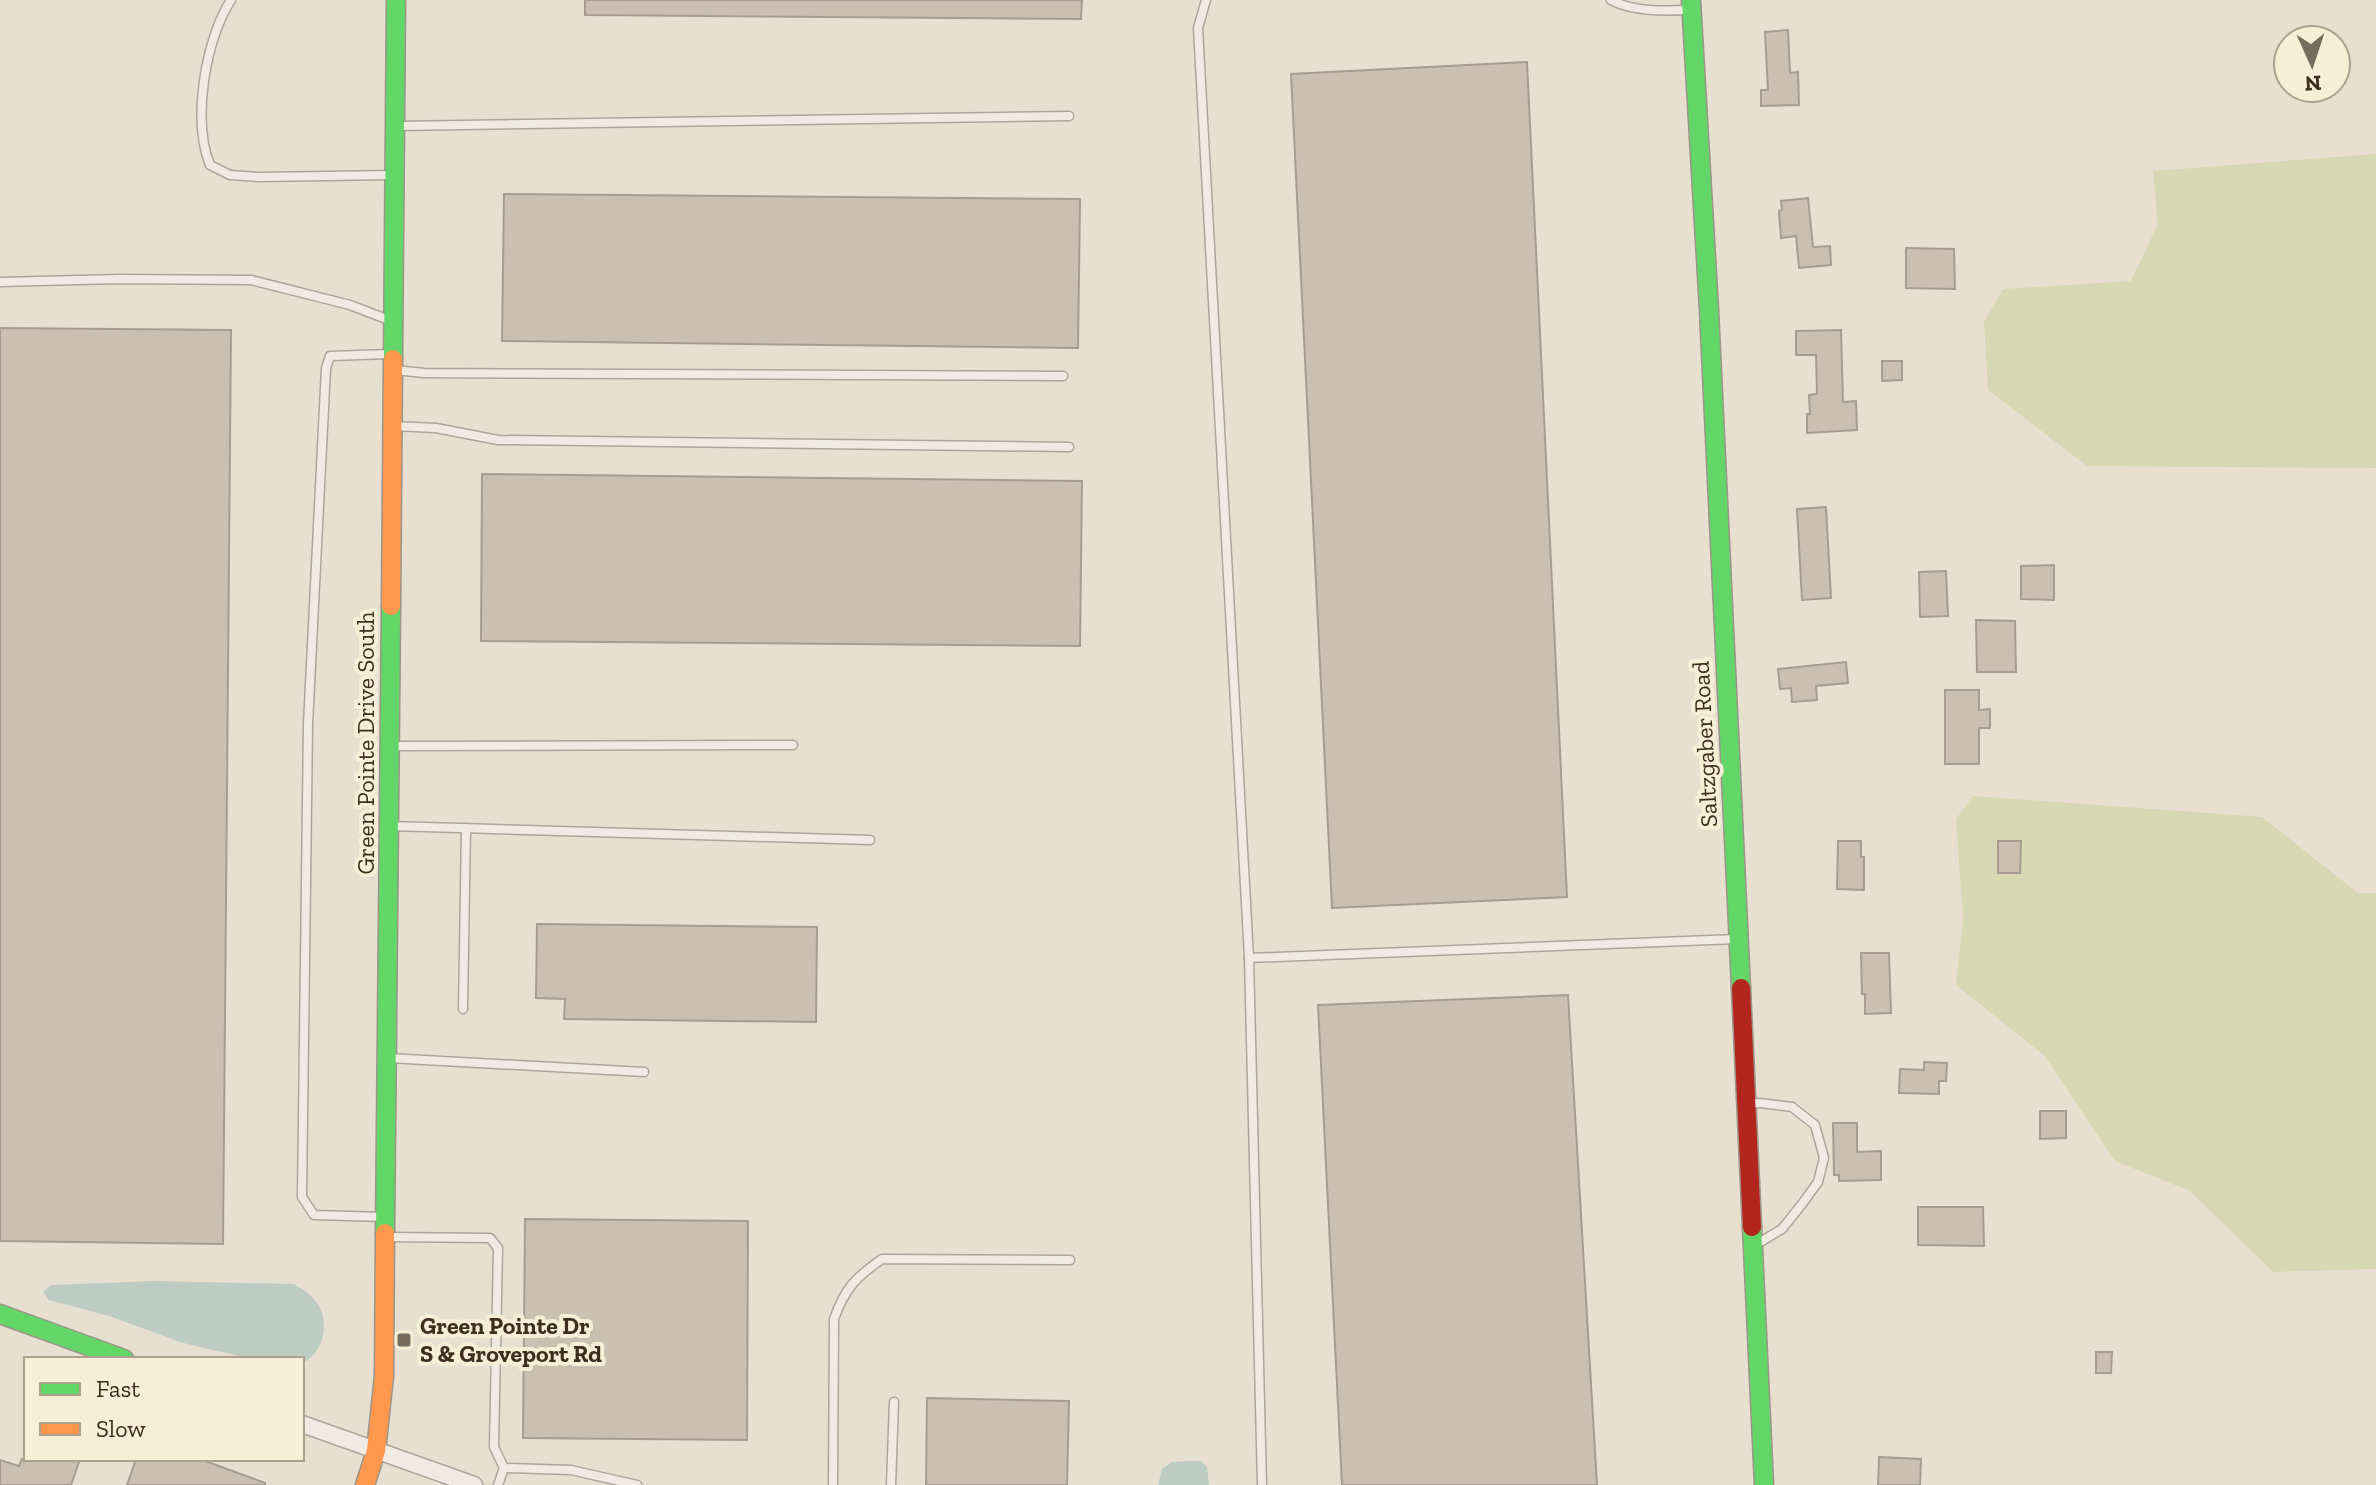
<svg xmlns="http://www.w3.org/2000/svg" width="2376" height="1485" font-family="'Zilla Slab',serif">
  <style>
    .green { fill: #d6d7b3 }
    .water { fill: #bcccc2 }
    .building { fill: #cbbfb2; stroke: #a89c90; stroke-width: 2 }
    .lines { fill: none; stroke-linecap: round; stroke-linejoin: round }
    .lane-casing { stroke: #ada599; stroke-width: 11 }
    .street-casing { stroke: #ada599; stroke-width: 19 }
    .fast-casing { stroke: #9c958a; stroke-width: 21 }
    .slow-casing { stroke: #9c958a; stroke-width: 21 }
    .jam-casing { stroke: #9c958a; stroke-width: 21 }
    .lane { stroke: #efebe3; stroke-width: 8 }
    .street { stroke: #efebe3; stroke-width: 16 }
    .fast { stroke: #63d668; stroke-width: 18 }
    .slow { stroke: #ff974d; stroke-width: 18 }
    .jam { stroke: #b3261e; stroke-width: 18 }
    .poi-dot { fill: #786c5e; stroke: #f7eed8; stroke-width: 3 }
    .labels { text-anchor: middle; stroke-width: 8; stroke-linejoin: round; paint-order: stroke }
    .street-label { font-size: 24px; fill: #3d2e20; stroke: #f7eed8 }
    .poi-label { font-size: 24px; font-weight: bold; fill: #3d2e20; stroke: #f7eed8; text-anchor: start }
  </style>
  <rect width="100%" height="100%" fill="#e7e0d1"/>
  <g class="green">
    <path d="M 2376,154 L 2376,468 L 2087,466 L 1988,390 L 1984,322 L 2003,289 L 2131,281 L 2158,224 L 2153,171 Z"/>
    <path d="M 1973,796 L 2262,817 L 2358,893 L 2376,893 L 2376,1269 L 2273,1272 L 2190,1191 L 2115,1161 L 2045,1056 L 1956,985 L 1963,918 L 1956,819 Z"/>
  </g>
  <g class="water">
    <path d="M 154,1281 L 294,1284 C 304,1290 313,1296 319,1306 C 330,1325 322,1355 302,1363 L 302,1359 L 252,1359 L 183,1343 L 109,1316 L 49,1300 L 43,1292 L 51,1285 Z"/>
    <path d="M 1190,1461 L 1201,1461 L 1207,1467 L 1209,1485 L 1158,1485 L 1162,1469 L 1172,1462 Z"/>
  </g>
  <g class="building">
    <path d="M 585,0 L 1082,0 L 1081,19 L 585,15 Z"/>
    <path d="M 1788,30 L 1790,73 L 1798,72 L 1799,105 L 1761,106 L 1761,90 L 1768,90 L 1765,32 Z"/>
    <path d="M 1527,62 L 1567,897 L 1332,908 L 1291,74 Z"/>
    <path d="M 504,194 L 1080,199 L 1078,348 L 502,341 Z"/>
    <path d="M 1808,198 L 1813,247 L 1830,246 L 1831,265 L 1799,268 L 1796,236 L 1781,238 L 1779,211 L 1782,210 L 1781,201 Z"/>
    <path d="M 1906,248 L 1954,249 L 1955,289 L 1906,288 Z"/>
    <path d="M 0,328 L 231,330 L 223,1244 L 0,1241 Z"/>
    <path d="M 1841,330 L 1843,402 L 1856,401 L 1857,430 L 1807,433 L 1807,414 L 1810,414 L 1809,395 L 1817,394 L 1816,355 L 1796,355 L 1796,331 Z"/>
    <path d="M 1882,361 L 1902,361 L 1902,380 L 1882,381 Z"/>
    <path d="M 482,474 L 1082,481 L 1080,646 L 481,641 Z"/>
    <path d="M 1826,507 L 1831,598 L 1802,600 L 1797,509 Z"/>
    <path d="M 2054,565 L 2054,600 L 2021,599 L 2021,566 Z"/>
    <path d="M 1946,571 L 1948,616 L 1920,617 L 1919,572 Z"/>
    <path d="M 1976,620 L 2015,621 L 2016,672 L 1977,672 Z"/>
    <path d="M 1846,662 L 1848,683 L 1816,686 L 1817,700 L 1792,702 L 1791,688 L 1780,689 L 1778,669 Z"/>
    <path d="M 1945,690 L 1979,690 L 1979,710 L 1990,709 L 1990,728 L 1979,728 L 1979,764 L 1945,764 Z"/>
    <path d="M 1838,841 L 1861,841 L 1861,857 L 1864,857 L 1864,890 L 1837,889 Z"/>
    <path d="M 1998,841 L 2021,841 L 2020,873 L 1998,873 Z"/>
    <path d="M 537,924 L 817,927 L 816,1022 L 564,1019 L 565,999 L 536,998 Z"/>
    <path d="M 1861,953 L 1889,953 L 1891,1013 L 1865,1014 L 1865,994 L 1862,994 Z"/>
    <path d="M 1568,995 L 1597,1485 L 1342,1485 L 1318,1005 Z"/>
    <path d="M 1924,1062 L 1947,1063 L 1946,1081 L 1939,1081 L 1939,1094 L 1899,1093 L 1900,1069 L 1924,1070 Z"/>
    <path d="M 2040,1111 L 2066,1111 L 2066,1138 L 2040,1139 Z"/>
    <path d="M 1833,1123 L 1857,1123 L 1857,1152 L 1881,1151 L 1881,1180 L 1839,1181 L 1839,1175 L 1834,1175 Z"/>
    <path d="M 1918,1207 L 1983,1207 L 1984,1246 L 1918,1245 Z"/>
    <path d="M 525,1219 L 748,1221 L 747,1440 L 523,1438 Z"/>
    <path d="M 2096,1352 L 2112,1352 L 2111,1373 L 2096,1373 Z"/>
    <path d="M 927,1398 L 1069,1401 L 1067,1485 L 926,1485 Z"/>
    <path d="M 1879,1457 L 1921,1459 L 1920,1485 L 1878,1485 Z"/>
    <path d="M 22,1459 L 80,1459 L 71,1485 L 0,1485 L 0,1460 L 19,1466 Z"/>
    <path d="M 136,1459 L 200,1459 L 265,1483 L 265,1485 L 127,1485 Z"/>
  </g>
  <g class="lines">
    <g class="lane-casing">
      <g id="lane">
        <path d="M 231,0 C 205,40 192,121 210,165 L 230,175 L 259,177 L 392,175"/>
        <path d="M 1206,0 L 1198,28 L 1249,958 L 1737,939"/>
        <path d="M 1611,0 C 1633,12 1664,11 1688,10"/>
        <path d="M 396,126 L 1069,116"/>
        <path d="M 0,282 L 119,279 L 251,280 L 350,305 L 389,320"/>
        <path d="M 394,370 L 424,373 L 1063,376"/>
        <path d="M 393,426 L 436,428 L 498,440 L 1069,447"/>
        <path d="M 390,746 L 793,745"/>
        <path d="M 390,826 L 870,840"/>
        <path d="M 1249,958 L 1262,1485"/>
        <path d="M 463,1009 L 466,828"/>
        <path d="M 388,1058 L 644,1072"/>
        <path d="M 1747,1104 L 1760,1103 L 1792,1107 L 1815,1125 L 1824,1158 L 1818,1182 L 1802,1204 L 1782,1229 L 1757,1244"/>
        <path d="M 385,1217 L 314,1215 L 302,1197 L 308,724 L 326,368 L 330,356 L 390,354"/>
        <path d="M 388,1237 L 490,1238 L 498,1248 L 494,1447 L 504,1468 L 571,1470 L 637,1485"/>
        <path d="M 498,1485 L 504,1468"/>
        <path d="M 833,1485 L 834,1319 C 845,1288 856,1277 882,1259 L 1070,1260"/>
        <path d="M 891,1485 L 894,1402"/>
      </g>
    </g>
    <g class="street-casing">
      <path id="street" d="M 302,1424 L 474,1485"/>
    </g>
    <g class="fast-casing">
      <g id="fast">
        <path d="M 1691,0 L 1709,310 L 1741,988"/>
        <path d="M 393,359 L 396,0"/>
        <path d="M 1752,1227 L 1764,1485"/>
        <path d="M 385,1233 L 391,606"/>
        <path d="M 0,1314 L 124,1359"/>
      </g>
    </g>
    <g class="slow-casing">
      <g id="slow">
        <path d="M 391,606 L 393,359"/>
        <path d="M 365,1485 L 376,1451 L 384,1376 L 385,1233"/>
      </g>
    </g>
    <g class="jam-casing">
      <path id="jam" d="M 1741,988 L 1752,1227"/>
    </g>
    <use href="#lane" class="lane"/>
    <use href="#street" class="street"/>
    <use href="#fast" class="fast"/>
    <use href="#slow" class="slow"/>
    <use href="#jam" class="jam"/>
  </g>
  <rect class="poi-dot" x="396" y="1332" width="16" height="16" rx="4"/>
  <g class="labels">
    <g class="street-label">
      <text transform="translate(366 743) rotate(-90)" y="8">Green Pointe Drive South</text>
      <text transform="translate(1705 744) rotate(-93)" y="8">Saltzgaber Road</text>
    </g>
    <g class="poi-label">
      <text x="420" y="1334">Green Pointe Dr<tspan x="420" dy="28">S &amp; Groveport Rd</tspan></text>
    </g>
  </g>
  <rect x="24" y="1357" width="280" height="104" fill="#f7eed8" stroke="#ada18e" stroke-width="2"/>
  <rect x="40" y="1383" width="40" height="12" fill="#63d668" stroke="#ada18e" stroke-width="2"/>
  <text x="96" y="1397" font-size="24" fill="#3d2e20">Fast</text>
  <rect x="40" y="1423" width="40" height="12" fill="#ff974d" stroke="#ada18e" stroke-width="2"/>
  <text x="96" y="1437" font-size="24" fill="#3d2e20">Slow</text>
  <g transform="translate(2312 64) rotate(177)"><circle r="38" fill="#f7eed8" stroke="#ada18e" stroke-width="2"/>
  <path d="M0-6L14 30L0 20L-14 30Z" fill="#786c5e"/>
  <text y="-12" font-size="22" font-weight="bold" text-anchor="middle" fill="#3d2e20">N</text>
  </g>
</svg>
